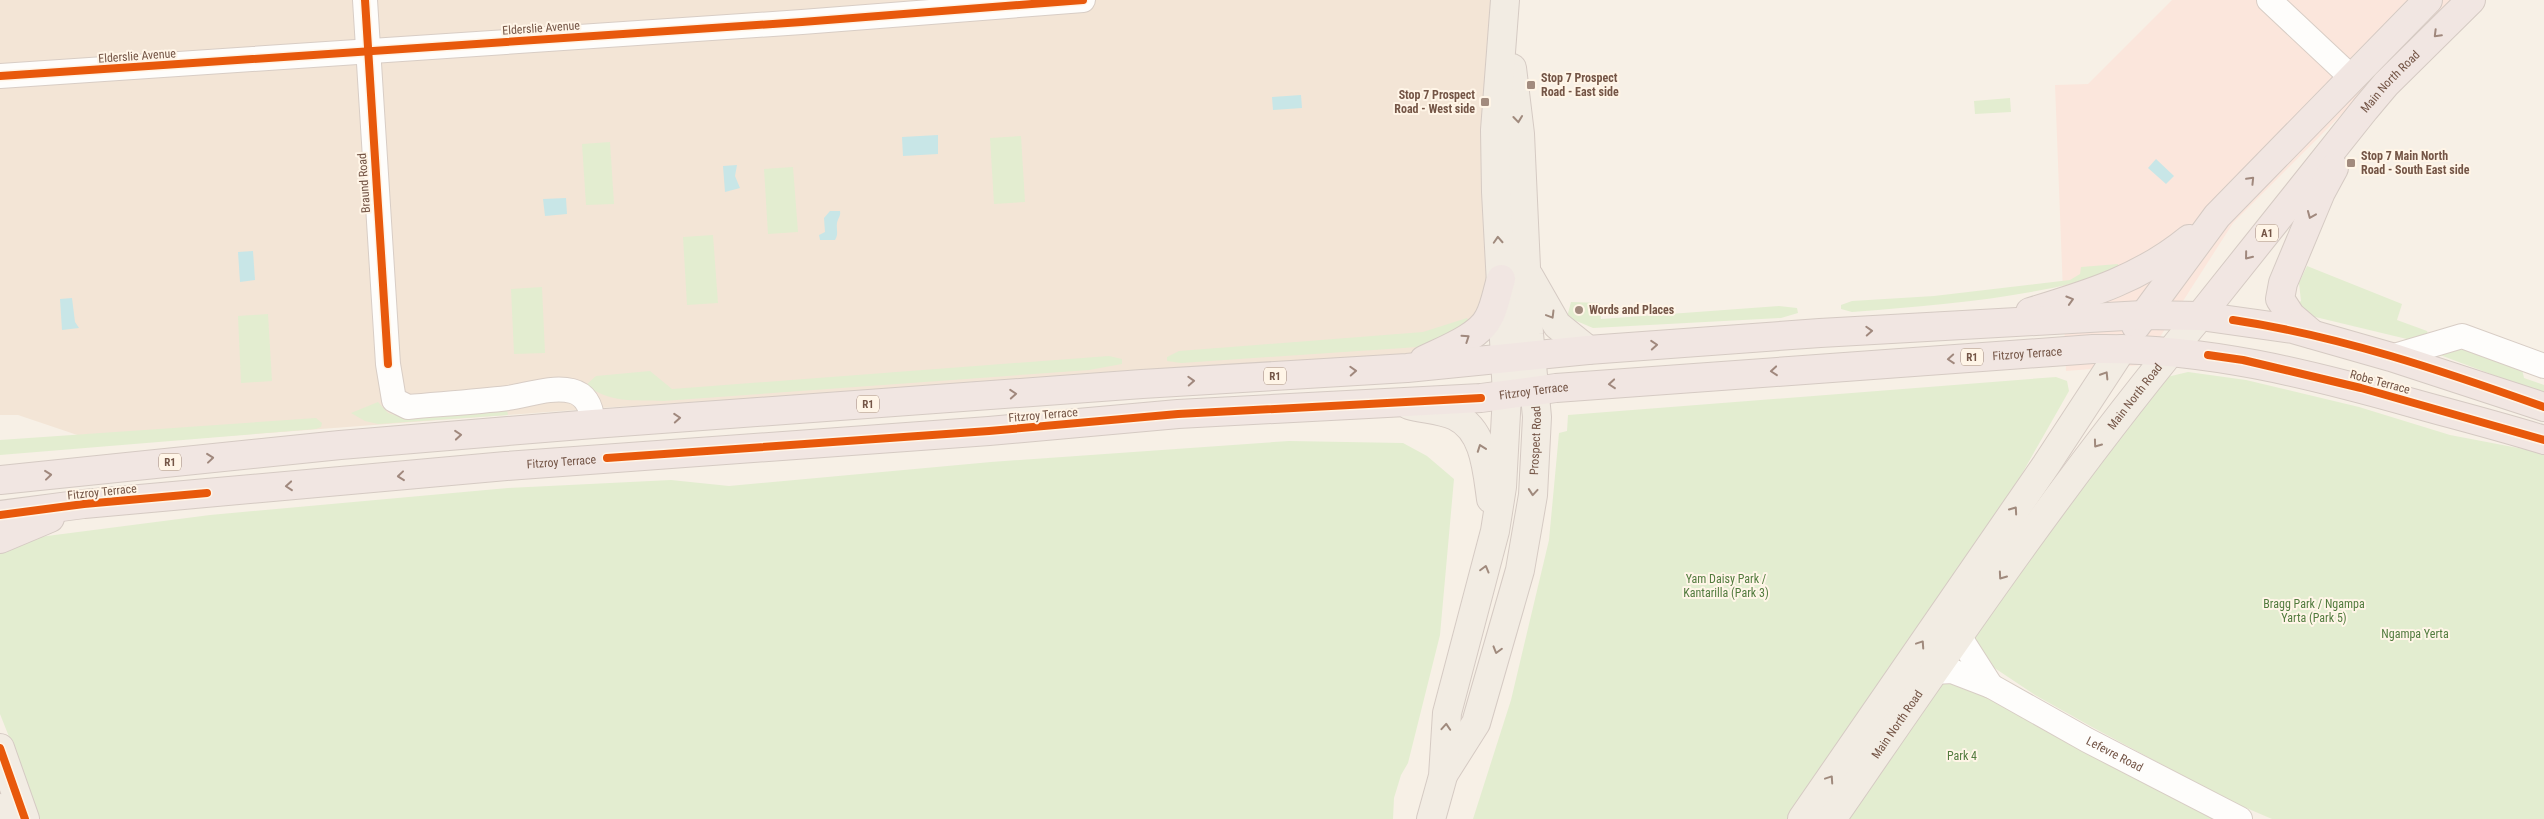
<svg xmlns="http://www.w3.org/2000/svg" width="2544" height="819" font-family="'Roboto Condensed',sans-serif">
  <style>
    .residential { fill: #f3e5d6 }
    .commercial { fill: #fbe6dc }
    .green { fill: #e3edd0 }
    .water { fill: #c8e6e7 }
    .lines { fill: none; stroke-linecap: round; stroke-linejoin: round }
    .minor-casing { stroke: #d8cdc5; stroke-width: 26 }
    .major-casing { stroke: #d5cac3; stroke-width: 30 }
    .highway-casing { stroke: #d5cac3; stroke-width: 30 }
    .minor { stroke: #fefdfb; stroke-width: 24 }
    .major { stroke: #f2ece3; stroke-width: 28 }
    .highway { stroke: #f1e6e2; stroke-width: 28 }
    .cycleway-casing { stroke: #fff5e7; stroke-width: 11 }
    .cycleway { stroke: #e8590c; stroke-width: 8 }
    .oneway { stroke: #a0887d }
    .oneway2 { stroke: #a08a7d }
    .poi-dot { fill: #a28b7e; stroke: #fff5e7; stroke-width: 2 }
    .labels { text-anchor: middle; stroke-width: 4; stroke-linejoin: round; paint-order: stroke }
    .shield { fill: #fff5e7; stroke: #9e8576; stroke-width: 1 }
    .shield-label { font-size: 11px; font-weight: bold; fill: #745546 }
    .street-label { font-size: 12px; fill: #745546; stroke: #fff5e7 }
    .poi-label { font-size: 12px; font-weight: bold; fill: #745546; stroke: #fff5e7; text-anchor: start }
    .park-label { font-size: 12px; fill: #527b3e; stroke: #fff5e7 }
  </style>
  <rect width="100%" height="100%" fill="#f7f0e6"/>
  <path class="residential" d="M 0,0 L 1505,0 L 1489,319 L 1407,368 L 1142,384 L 614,407 L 107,445 L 18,415 L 0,415 Z"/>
  <path class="commercial" d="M 2172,0 L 2456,0 L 2233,223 L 2142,365 L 2066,371 L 2055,85 L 2088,84 Z"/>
  <g class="green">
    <path d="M 2010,98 L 2011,112 L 1975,114 L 1974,101 Z"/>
    <path d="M 1021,136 L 1025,202 L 994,204 L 990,138 Z"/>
    <path d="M 610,142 L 614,204 L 586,205 L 582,144 Z"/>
    <path d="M 793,167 L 798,232 L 768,234 L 764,169 Z"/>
    <path d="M 713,235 L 718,303 L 687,305 L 683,237 Z"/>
    <path d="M 2118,264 L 2118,271 C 2032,298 1942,305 1852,312 L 1841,309 L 1841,305 L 1852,301 L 1934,296 L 2070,280 L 2080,274 L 2081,267 Z"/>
    <path d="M 2307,266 L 2402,304 L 2397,320 L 2427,331 L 2429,337 L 2411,340 L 2307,315 L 2295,306 L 2301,301 L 2299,283 Z"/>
    <path d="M 542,287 L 545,353 L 514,354 L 511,289 Z"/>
    <path d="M 1571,302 L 1600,303 L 1601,319 L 1779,306 L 1797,308 L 1798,313 L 1781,318 L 1593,328 L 1567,317 Z"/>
    <path d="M 268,314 L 272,381 L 241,383 L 238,316 Z"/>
    <path d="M 1467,318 L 1471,325 L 1437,343 L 1418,347 L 1181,363 L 1167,361 L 1167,357 L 1179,351 L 1423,332 Z"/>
    <path d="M 2465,346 L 2521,365 L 2524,378 L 2544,385 L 2544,394 L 2440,355 L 2441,352 Z"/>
    <path d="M 1109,356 L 1122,359 L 1122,364 L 1089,370 L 663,401 C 635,400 609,403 586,385 L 596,376 L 650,371 L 672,389 Z"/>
    <path d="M 2188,372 L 2246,380 L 2359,407 L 2450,435 L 2544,453 L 2544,819 L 2272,819 L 2230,801 L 2092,727 L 2035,695 L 1987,663 L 1973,641 L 1976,622 L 2167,377 Z"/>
    <path d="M 2056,377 L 2067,381 L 2069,391 L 2019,479 L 1792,819 L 1473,819 L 1511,700 L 1549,540 L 1559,433 L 1567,431 L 1568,415 Z"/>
    <path d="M 378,402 L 388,413 L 397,416 L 506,406 L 508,415 L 378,424 L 365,421 L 351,413 Z"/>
    <path d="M 316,418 L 322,423 L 321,427 L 316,429 L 0,455 L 0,440 Z"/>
    <path d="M 1289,441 L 1403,443 L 1427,456 L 1454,479 L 1440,635 L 1408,763 L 1401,775 L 1394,798 L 1393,819 L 38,819 L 23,772 L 0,714 L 0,548 L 16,540 L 210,515 L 508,488 L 671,480 L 729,486 L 991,462 Z"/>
    <path d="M 1945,675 L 2222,819 L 1840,819 Z"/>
  </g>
  <g class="water">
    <path d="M 1301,95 L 1302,108 L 1273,110 L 1272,97 Z"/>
    <path d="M 938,135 L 938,154 L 903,156 L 902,137 Z"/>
    <path d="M 2156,159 L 2174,176 L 2166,184 L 2148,168 Z"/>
    <path d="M 737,165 L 735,176 L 740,188 L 725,192 L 723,166 Z"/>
    <path d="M 566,198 L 567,214 L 545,216 L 543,199 Z"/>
    <path d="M 830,211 L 840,211 C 841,216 838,218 837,223 C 836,229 839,234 835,240 L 820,240 L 819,235 L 825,232 L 824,218 Z"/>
    <path d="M 253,251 L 255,280 L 240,282 L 238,252 Z"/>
    <path d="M 72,298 L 75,322 L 79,328 L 62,330 L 60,299 Z"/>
  </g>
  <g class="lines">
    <g class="minor-casing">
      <g id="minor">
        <path d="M 365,0 L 388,364 L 394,400 L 408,407 C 441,404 475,402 508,398 C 528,395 552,386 572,391 C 588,395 592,410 593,424"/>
        <path d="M 2269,0 L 2351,77"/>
        <path d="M 0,76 L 802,22 L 1083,0"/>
        <path d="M 2391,357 L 2462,336 L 2544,366"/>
        <path d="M 1959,636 L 1991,686"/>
        <path id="s1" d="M 1934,672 L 1952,671 L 1991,686 L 2087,740 L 2240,819"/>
      </g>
    </g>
    <g class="major-casing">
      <g id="major">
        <path d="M 1529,276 L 1557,325 L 1588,350"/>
        <path d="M 1409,405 C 1423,409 1442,410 1455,416 C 1485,430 1487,471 1491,499"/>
        <path d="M 0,748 L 25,819"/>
        <path id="s2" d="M 1445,772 L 1476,723 L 1520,570 L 1533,495 L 1537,417 L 1529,334 L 1520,134 L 1512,68"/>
        <path d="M 0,808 L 5,819"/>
        <path d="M 1431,819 L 1443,776 L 1447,713 L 1495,531 L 1502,487 L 1507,395 L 1496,192 L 1495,130 L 1505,0"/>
        <path d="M 1802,819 L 2046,465 L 2122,349"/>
        <path id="s3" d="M 1832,819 C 1950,648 2067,475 2200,316"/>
      </g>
    </g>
    <g class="highway-casing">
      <g id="highway">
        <path d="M 2030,312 C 2089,294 2140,279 2189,239"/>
        <path id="s4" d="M 2200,316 L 2365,109 L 2386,84 L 2471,0"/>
        <path d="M 2136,326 L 2217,216 L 2428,0"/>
        <path d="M 2312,334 L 2291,316 L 2280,299 L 2283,283 L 2321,192 L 2334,168"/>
        <path d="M 1424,360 C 1442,351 1480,337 1489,317 C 1495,306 1497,292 1501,279"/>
        <path d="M 0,480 L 340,445 L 593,424 L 1142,384 L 1407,368 L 1588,350 L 1820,333 L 2143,315 L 2200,316 L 2293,329 L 2391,357 L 2544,407"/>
        <path id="s5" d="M 0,515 L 84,504 L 506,466 L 989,431 L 1178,414 L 1481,398 L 1556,388 L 2093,349 C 2204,347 2310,374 2416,404 C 2459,416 2502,427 2544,440"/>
        <path d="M 0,539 L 50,518"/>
      </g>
    </g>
    <use href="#minor" class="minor"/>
    <use href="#major" class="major"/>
    <use href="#highway" class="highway"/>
    <g class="cycleway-casing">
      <g id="cycleway">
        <path d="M 365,0 L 388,364"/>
        <path d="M 0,76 L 802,22 L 1083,0"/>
        <path d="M 2233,320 C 2340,336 2443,371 2544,407"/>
        <path d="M 2208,355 L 2243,360 L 2361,388 L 2544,440"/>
        <path d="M 607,458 L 989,431 L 1178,414 L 1481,398"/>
        <path d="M 0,515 L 84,504 L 207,493"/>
        <path d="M 0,748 L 25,819"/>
      </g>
    </g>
    <use href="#cycleway" class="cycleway"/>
  </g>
  <defs><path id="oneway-chevron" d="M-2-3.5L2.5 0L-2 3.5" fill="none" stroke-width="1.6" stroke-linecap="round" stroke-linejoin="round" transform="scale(1.25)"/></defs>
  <g class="oneway">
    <use href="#oneway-chevron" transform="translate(2437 34) rotate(135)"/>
    <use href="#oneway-chevron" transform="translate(2251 180) rotate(-46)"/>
    <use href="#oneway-chevron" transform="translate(2311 215) rotate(113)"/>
    <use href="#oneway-chevron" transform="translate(2248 256) rotate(129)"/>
    <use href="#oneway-chevron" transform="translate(2070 300) rotate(-17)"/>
    <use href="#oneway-chevron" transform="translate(1869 331) rotate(-3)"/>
    <use href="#oneway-chevron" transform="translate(1466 338) rotate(-34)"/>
    <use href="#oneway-chevron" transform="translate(1654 345) rotate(-4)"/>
    <use href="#oneway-chevron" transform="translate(1951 359) rotate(176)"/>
    <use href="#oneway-chevron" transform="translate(1353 371) rotate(-3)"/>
    <use href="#oneway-chevron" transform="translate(1774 371) rotate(175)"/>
    <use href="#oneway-chevron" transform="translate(1191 381) rotate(-3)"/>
    <use href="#oneway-chevron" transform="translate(1612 384) rotate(175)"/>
    <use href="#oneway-chevron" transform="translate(1013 394) rotate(-4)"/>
    <use href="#oneway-chevron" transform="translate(677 418) rotate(-4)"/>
    <use href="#oneway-chevron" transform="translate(458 435) rotate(-5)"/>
    <use href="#oneway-chevron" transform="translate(210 458) rotate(-6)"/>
    <use href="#oneway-chevron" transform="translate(48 475) rotate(-6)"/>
    <use href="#oneway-chevron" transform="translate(401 476) rotate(174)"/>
    <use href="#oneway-chevron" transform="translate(289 486) rotate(175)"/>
  </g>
  <g class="oneway2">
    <use href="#oneway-chevron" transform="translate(1518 119) rotate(84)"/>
    <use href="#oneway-chevron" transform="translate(1498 240) rotate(-93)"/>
    <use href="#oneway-chevron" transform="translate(1551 315) rotate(59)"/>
    <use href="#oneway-chevron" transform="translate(2105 375) rotate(-58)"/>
    <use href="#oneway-chevron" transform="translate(2097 444) rotate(126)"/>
    <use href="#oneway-chevron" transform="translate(1481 448) rotate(-110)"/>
    <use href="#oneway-chevron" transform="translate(1533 492) rotate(95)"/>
    <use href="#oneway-chevron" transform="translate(2014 510) rotate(-55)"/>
    <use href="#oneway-chevron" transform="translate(1485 569) rotate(-75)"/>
    <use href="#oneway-chevron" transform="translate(2002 576) rotate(125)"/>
    <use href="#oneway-chevron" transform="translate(1921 644) rotate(-56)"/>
    <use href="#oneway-chevron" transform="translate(1497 650) rotate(106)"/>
    <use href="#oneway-chevron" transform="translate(1446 727) rotate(-86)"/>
    <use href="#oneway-chevron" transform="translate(1830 779) rotate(-56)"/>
  </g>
  <g class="poi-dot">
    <rect x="1526" y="80" width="10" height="10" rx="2.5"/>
    <rect x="1480" y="97" width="10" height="10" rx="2.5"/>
    <rect x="2346" y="158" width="10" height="10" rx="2.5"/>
    <circle cx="1579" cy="310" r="5"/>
  </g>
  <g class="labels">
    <g class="shield">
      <rect x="2256" y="224.5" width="22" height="17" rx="4"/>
      <rect x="1961" y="348.5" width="22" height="17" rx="4"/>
      <rect x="1264" y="367.5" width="22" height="17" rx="4"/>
      <rect x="857" y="395.5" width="22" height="17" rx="4"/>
      <rect x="159" y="453.5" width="22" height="17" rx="4"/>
    </g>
    <g class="shield-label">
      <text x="2267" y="237">A1</text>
      <text x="1972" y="361">R1</text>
      <text x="1275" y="380">R1</text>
      <text x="868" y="408">R1</text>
      <text x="170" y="466">R1</text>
    </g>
    <g class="street-label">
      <text transform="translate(541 28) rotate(-4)" y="4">Elderslie Avenue</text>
      <text transform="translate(137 56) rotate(-4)" y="4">Elderslie Avenue</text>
      <text dy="4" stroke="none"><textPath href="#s4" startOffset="302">Main North Road</textPath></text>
      <text transform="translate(364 183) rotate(-94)" y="4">Braund Road</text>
      <text dy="4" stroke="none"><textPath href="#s5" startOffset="2034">Fitzroy Terrace</textPath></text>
      <text transform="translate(2380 382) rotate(15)" y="4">Robe Terrace</text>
      <text dy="4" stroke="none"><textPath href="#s5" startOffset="1539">Fitzroy Terrace</textPath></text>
      <text dy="4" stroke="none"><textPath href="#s3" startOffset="520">Main North Road</textPath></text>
      <text transform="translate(1043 415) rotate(-5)" y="4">Fitzroy Terrace</text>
      <text dy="4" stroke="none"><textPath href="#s2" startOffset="348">Prospect Road</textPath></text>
      <text dy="4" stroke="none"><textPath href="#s5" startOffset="564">Fitzroy Terrace</textPath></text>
      <text transform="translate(102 492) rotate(-6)" y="4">Fitzroy Terrace</text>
      <text dy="4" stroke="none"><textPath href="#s3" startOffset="115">Main North Road</textPath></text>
      <text dy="4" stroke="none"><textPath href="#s1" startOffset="201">Lefevre Road</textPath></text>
    </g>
    <g class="poi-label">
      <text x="1541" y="82">Stop 7 Prospect<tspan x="1541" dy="14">Road - East side</tspan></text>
      <text x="1475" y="99" text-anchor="end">Stop 7 Prospect<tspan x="1475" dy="14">Road - West side</tspan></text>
      <text x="2361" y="160">Stop 7 Main North<tspan x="2361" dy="14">Road - South East side</tspan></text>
      <text x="1589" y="314">Words and Places</text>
    </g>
    <g class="park-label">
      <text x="1726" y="583">Yam Daisy Park /<tspan x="1726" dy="14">Kantarilla (Park 3)</tspan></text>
      <text x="2314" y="608">Bragg Park / Ngampa<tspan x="2314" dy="14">Yarta (Park 5)</tspan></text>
      <text x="2415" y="638">Ngampa Yerta</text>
      <text x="1962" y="760">Park 4</text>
    </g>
  </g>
</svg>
